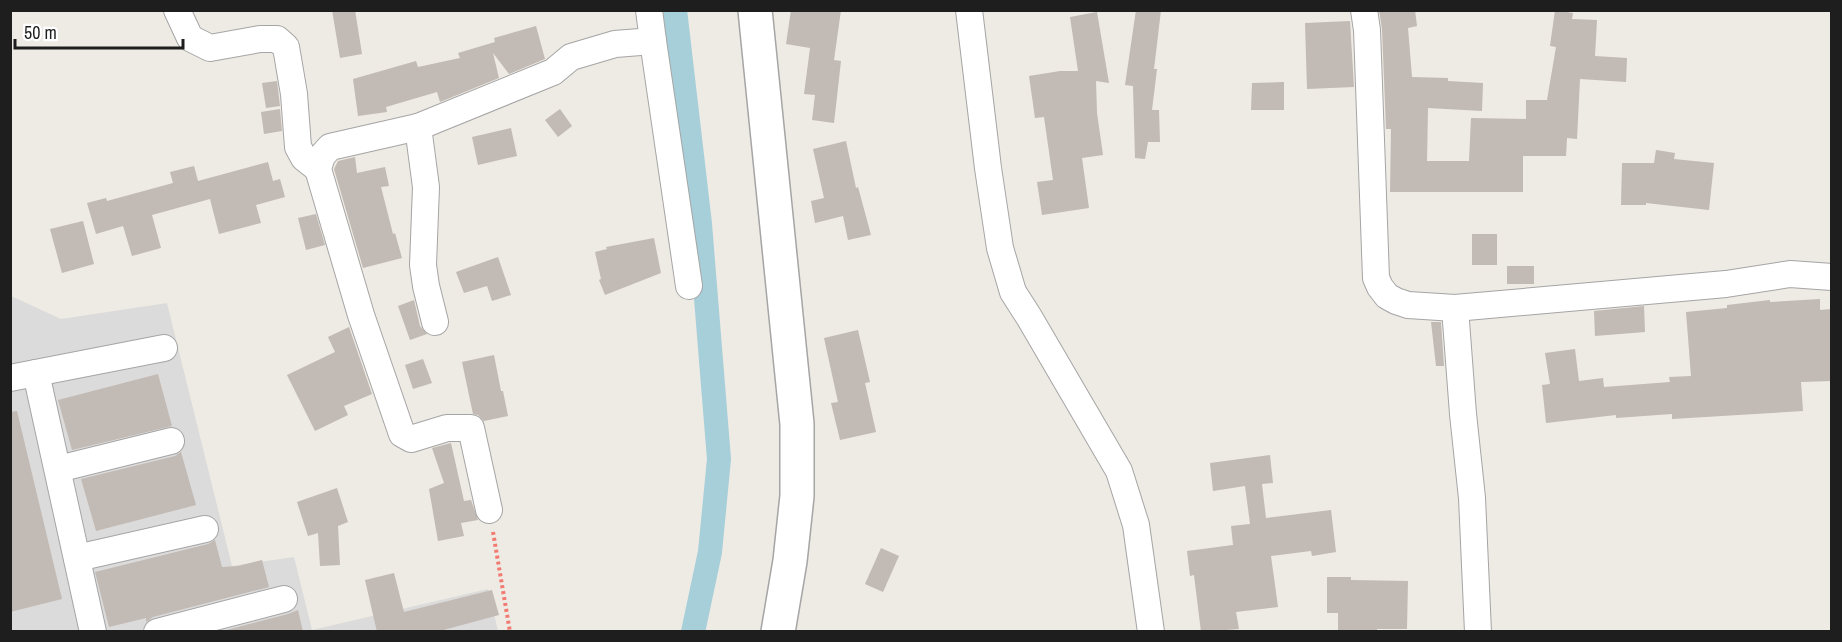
<svg xmlns="http://www.w3.org/2000/svg" width="1842" height="642" font-family="'Archivo Narrow',sans-serif">
  <style>
    .residential { fill: #dcdbdb }
    .lines { fill: none; stroke-linecap: round; stroke-linejoin: round }
    .canal { stroke: #a6cfda; stroke-width: 24 }
    .building { fill: #c2bab4 }
    .minor-casing { stroke: #a5a5a5; stroke-width: 28 }
    .tertiary-casing { stroke: #a5a5a5; stroke-width: 36 }
    .path { stroke: #f27b71; stroke-width: 4; stroke-dasharray: 3 3; stroke-linecap: butt }
    .minor { stroke: #fff; stroke-width: 26 }
    .tertiary { stroke: #fff; stroke-width: 33 }
  </style>
  <rect width="100%" height="100%" fill="#eeeae4"/>
  <path class="residential" d="M 11,296 L 61,319 L 167,303 L 232,566 L 294,557 L 312,630 L 488,589 L 498,631 L 11,632 Z"/>
  <g class="lines">
    <path class="canal" d="M 675,10 L 700,224 L 719,459 L 710,552 L 693,632"/>
  </g>
  <g class="building">
    <path d="M 332,10 L 355,10 L 362,54 L 340,58 Z"/>
    <path d="M 791,10 L 841,10 L 834,60 L 841,61 L 834,123 L 812,120 L 815,95 L 804,94 L 810,48 L 786,44 Z"/>
    <path d="M 1136,10 L 1161,10 L 1154,69 L 1157,69 L 1152,110 L 1159,110 L 1160,142 L 1148,142 L 1145,159 L 1135,158 L 1133,86 L 1125,85 Z"/>
    <path d="M 1379,10 L 1415,10 L 1417,26 L 1408,28 L 1412,77 L 1448,78 L 1448,81 L 1483,83 L 1482,111 L 1428,108 L 1427,161 L 1469,161 L 1471,118 L 1526,119 L 1526,100 L 1547,100 L 1556,47 L 1550,46 L 1555,10 L 1573,13 L 1572,19 L 1597,20 L 1595,56 L 1627,58 L 1626,82 L 1580,79 L 1577,139 L 1567,138 L 1566,156 L 1523,156 L 1523,192 L 1390,192 L 1391,129 L 1386,129 L 1382,29 Z"/>
    <path d="M 1097,12 L 1109,83 L 1096,81 L 1097,113 L 1103,155 L 1082,158 L 1089,208 L 1042,215 L 1037,182 L 1053,180 L 1044,117 L 1035,118 L 1029,76 L 1060,71 L 1078,71 L 1070,17 Z"/>
    <path d="M 1350,21 L 1354,87 L 1307,89 L 1305,23 Z"/>
    <path d="M 536,26 L 545,59 L 509,74 L 493,53 L 499,78 L 440,102 L 437,92 L 386,107 L 387,112 L 358,116 L 353,79 L 416,61 L 418,67 L 460,58 L 458,53 L 495,42 L 494,38 Z"/>
    <path d="M 277,81 L 280,106 L 266,108 L 262,83 Z"/>
    <path d="M 1284,82 L 1284,110 L 1251,110 L 1252,83 Z"/>
    <path d="M 280,109 L 282,131 L 264,134 L 261,112 Z"/>
    <path d="M 560,109 L 572,126 L 558,137 L 545,120 Z"/>
    <path d="M 511,128 L 517,156 L 478,165 L 472,137 Z"/>
    <path d="M 846,141 L 856,188 L 858,187 L 871,235 L 848,240 L 843,216 L 815,223 L 811,201 L 824,198 L 813,149 Z"/>
    <path d="M 1656,150 L 1675,153 L 1674,159 L 1714,163 L 1709,210 L 1646,203 L 1646,205 L 1621,205 L 1622,163 L 1654,163 Z"/>
    <path d="M 355,157 L 357,173 L 385,167 L 389,186 L 381,187 L 393,234 L 395,233 L 402,258 L 363,268 L 334,169 L 338,161 Z"/>
    <path d="M 268,162 L 273,181 L 280,179 L 285,197 L 256,205 L 261,223 L 219,234 L 210,199 L 152,215 L 161,248 L 132,256 L 123,226 L 96,234 L 87,203 L 106,198 L 107,201 L 173,183 L 170,172 L 194,166 L 198,181 Z"/>
    <path d="M 316,214 L 325,245 L 306,250 L 298,218 Z"/>
    <path d="M 83,221 L 94,264 L 62,273 L 50,229 Z"/>
    <rect x="1472" y="234" width="25" height="31"/>
    <path d="M 654,238 L 661,273 L 605,295 L 599,280 L 601,279 L 595,252 L 607,249 L 606,247 Z"/>
    <path d="M 498,257 L 511,295 L 492,301 L 487,286 L 464,293 L 456,272 Z"/>
    <rect x="1507" y="266" width="27" height="18"/>
    <path d="M 1820,299 L 1820,310 L 1832,309 L 1832,381 L 1801,382 L 1803,411 L 1672,419 L 1672,414 L 1616,418 L 1616,415 L 1546,423 L 1542,385 L 1550,384 L 1545,353 L 1575,349 L 1579,381 L 1603,378 L 1604,387 L 1670,382 L 1669,377 L 1691,376 L 1686,312 L 1727,308 L 1727,305 L 1770,300 L 1770,302 Z"/>
    <path d="M 414,300 L 420,326 L 427,334 L 410,340 L 398,306 Z"/>
    <path d="M 1644,306 L 1645,332 L 1595,336 L 1594,311 Z"/>
    <path d="M 1431,322 L 1441,322 L 1444,366 L 1436,366 Z"/>
    <path d="M 349,327 L 372,394 L 344,406 L 348,415 L 315,431 L 287,375 L 335,352 L 328,337 Z"/>
    <path d="M 858,330 L 870,382 L 865,383 L 876,432 L 840,440 L 831,403 L 838,402 L 824,338 Z"/>
    <path d="M 494,355 L 501,391 L 503,391 L 508,416 L 484,421 L 478,415 L 473,414 L 462,362 Z"/>
    <path d="M 423,359 L 432,383 L 413,389 L 405,365 Z"/>
    <path d="M 158,374 L 172,426 L 72,450 L 58,400 Z"/>
    <path d="M 17,411 L 62,599 L 10,612 L 10,412 Z"/>
    <path d="M 451,443 L 464,501 L 471,500 L 478,520 L 461,523 L 464,536 L 438,541 L 429,489 L 444,483 L 432,448 Z"/>
    <path d="M 181,452 L 196,505 L 96,531 L 81,479 L 175,456 Z"/>
    <path d="M 1270,455 L 1273,483 L 1262,484 L 1266,518 L 1331,510 L 1336,552 L 1312,556 L 1311,551 L 1271,556 L 1278,607 L 1236,612 L 1239,629 L 1201,632 L 1194,575 L 1190,576 L 1187,551 L 1233,545 L 1231,526 L 1250,524 L 1245,486 L 1213,491 L 1210,463 Z"/>
    <path d="M 337,488 L 348,522 L 338,526 L 340,565 L 320,566 L 318,533 L 308,536 L 297,502 Z"/>
    <path d="M 215,540 L 222,567 L 238,566 L 262,560 L 269,587 L 153,617 L 146,622 L 146,618 L 109,627 L 95,572 L 208,544 Z"/>
    <path d="M 881,548 L 899,556 L 883,592 L 865,584 Z"/>
    <path d="M 394,573 L 404,612 L 492,590 L 499,615 L 436,632 L 377,632 L 365,580 Z"/>
    <path d="M 1327,577 L 1351,577 L 1351,580 L 1408,581 L 1407,629 L 1377,629 L 1377,632 L 1338,632 L 1338,613 L 1327,613 Z"/>
    <path d="M 298,610 L 303,632 L 219,632 L 288,614 Z"/>
  </g>
  <g class="lines">
    <g class="minor-casing">
      <g id="minor">
        <path d="M 177,10 L 190,38 L 210,48 L 260,39 L 277,39 L 286,47 L 294,94 L 298,147 L 304,158 L 318,169"/>
        <path d="M 969,10 L 988,168 L 1000,248 L 1013,292 L 1029,317 L 1119,471 L 1136,525 L 1151,632"/>
        <path d="M 1364,10 L 1367,30 L 1376,278 L 1380,287 L 1387,296 L 1396,301 L 1408,305 L 1455,308 L 1726,284 L 1790,274 L 1832,277"/>
        <path d="M 653,41 L 689,286"/>
        <path d="M 418,127 L 426,187 L 423,265 L 426,286 L 435,322"/>
        <path d="M 1455,308 L 1463,414 L 1472,498 L 1478,632"/>
        <path d="M 36,373 L 93,632"/>
        <path d="M 10,378 L 164,348"/>
        <path d="M 58,469 L 171,441"/>
        <path d="M 489,510 L 471,428 L 447,428 L 411,439 L 402,434 L 361,315 L 318,169 L 322,156 L 330,147 L 418,127 L 553,72 L 571,57 L 615,44 L 653,41 L 649,10"/>
        <path d="M 77,558 L 205,529"/>
        <path d="M 157,632 L 284,599"/>
      </g>
    </g>
    <g class="tertiary-casing">
      <path id="tertiary" d="M 755,10 L 797,424 L 797,496 L 790,561 L 778,632"/>
    </g>
    <path class="path" d="M 493,532 L 510,632"/>
    <use href="#minor" class="minor"/>
    <use href="#tertiary" class="tertiary"/>
  </g>
  <rect width="1842" height="642" fill="none" stroke="#1e1e1e" stroke-width="24"/>
  <path d="M15 39v9h168v-9" fill="none" stroke="#1e1e1e" stroke-width="3"/>
  <text x="24" y="39" font-size="18" fill="#1e1e1e" stroke="#ffffff" stroke-width="4.5" paint-order="stroke">50 m</text>
</svg>
